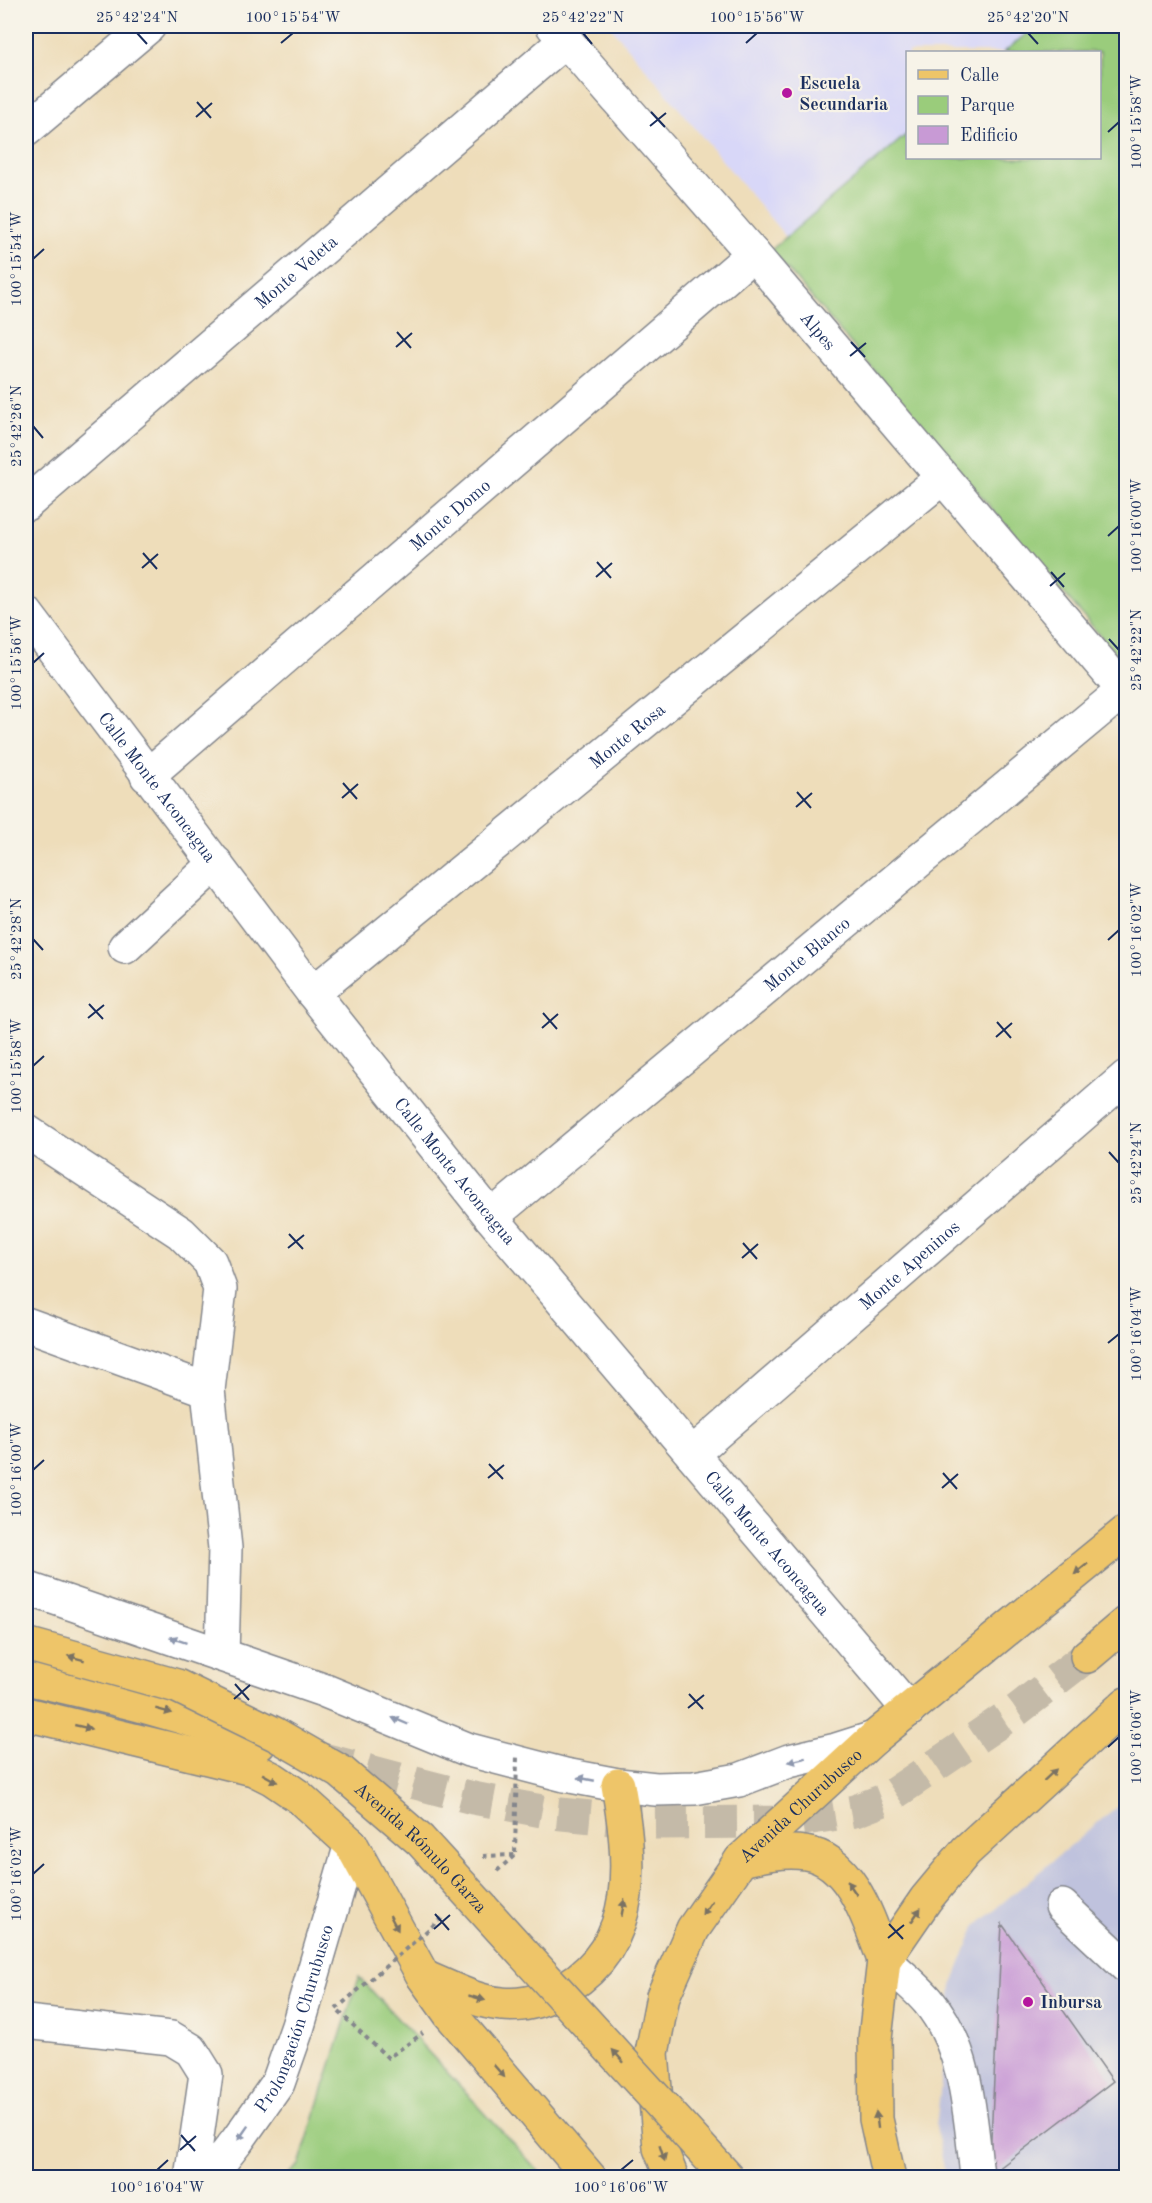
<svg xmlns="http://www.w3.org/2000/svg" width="1152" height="2203" font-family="'Old Standard TT',serif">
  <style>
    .built { fill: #d8d7f8 }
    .industrial { fill: #bfc2dd }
    .green { fill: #9acc7b; stroke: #5a7e6c; stroke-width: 1.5 }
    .building { fill: #c89ad5 }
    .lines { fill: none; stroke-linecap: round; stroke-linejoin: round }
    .highway-tunnel { stroke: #c4baa8; stroke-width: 33; stroke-dasharray: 33 16; stroke-linecap: butt }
    .minor-casing { stroke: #84868c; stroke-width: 36 }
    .major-casing { stroke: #84868c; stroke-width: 36 }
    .highway-casing { stroke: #84868c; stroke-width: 36 }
    .path { stroke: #84868c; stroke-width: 4; stroke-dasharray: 4.5 4.5; stroke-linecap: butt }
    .minor { stroke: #fff; stroke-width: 33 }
    .major { stroke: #eec569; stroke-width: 33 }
    .highway { stroke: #eec569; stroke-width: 33 }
    .major-bridge-casing { stroke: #84868c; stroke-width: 36; stroke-linecap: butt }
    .path-bridge { stroke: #84868c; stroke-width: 4; stroke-dasharray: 4.5 4.5; stroke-linecap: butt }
    .major-bridge { stroke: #eec569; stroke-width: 33 }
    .oneway { fill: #7a7263 }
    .oneway2 { fill: #8d97ae }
    .ticks { fill: none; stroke: #1b2f5e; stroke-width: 2 }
    .poi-dot { fill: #b5179e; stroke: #f7f3e8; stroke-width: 2 }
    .labels { text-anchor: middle; stroke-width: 4.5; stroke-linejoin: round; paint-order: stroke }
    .poi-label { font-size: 18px; font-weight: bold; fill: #1b2f5e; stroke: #f7f3e8; text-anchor: start }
    .street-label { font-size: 18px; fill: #1b2f5e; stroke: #f7f3e8 }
    .neatline { fill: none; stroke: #1b2f5e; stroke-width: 2 }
    .ticks-label { font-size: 15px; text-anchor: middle; fill: #1b2f5e }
  </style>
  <rect width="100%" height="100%" fill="#f7f3e8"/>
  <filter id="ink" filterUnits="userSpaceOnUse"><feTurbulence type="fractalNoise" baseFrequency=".0167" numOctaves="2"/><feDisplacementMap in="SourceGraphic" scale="12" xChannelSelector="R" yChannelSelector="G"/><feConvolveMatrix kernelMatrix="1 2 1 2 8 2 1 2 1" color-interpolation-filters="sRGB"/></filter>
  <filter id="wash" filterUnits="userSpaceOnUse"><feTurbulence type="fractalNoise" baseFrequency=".008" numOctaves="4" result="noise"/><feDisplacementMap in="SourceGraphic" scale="24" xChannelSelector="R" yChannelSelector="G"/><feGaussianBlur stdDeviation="1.35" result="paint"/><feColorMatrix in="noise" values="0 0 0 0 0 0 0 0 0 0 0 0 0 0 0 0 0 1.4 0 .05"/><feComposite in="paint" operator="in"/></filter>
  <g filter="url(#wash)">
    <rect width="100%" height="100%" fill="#eeddba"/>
    <path class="built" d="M 610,26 L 1036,26 L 1004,52 L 908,52 L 907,134 L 786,237 Z"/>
    <path class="industrial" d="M 1126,1799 L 1126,2177 L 946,2177 L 936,2127 L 952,1986 L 976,1925 Z"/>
    <g class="green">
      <path d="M 1036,26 L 1126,26 L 1126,666 L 771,250 L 907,134 L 908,158 L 1100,158 L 1100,52 L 1004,52 Z"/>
      <path d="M 359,1977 L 544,2177 L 285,2177 L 299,2165 Z"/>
    </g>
    <g id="blocks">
      <path class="building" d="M 1002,1924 L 1113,2081 L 989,2176 Z"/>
    </g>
  </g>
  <g filter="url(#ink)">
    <use href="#blocks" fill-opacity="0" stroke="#84868c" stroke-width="1.5"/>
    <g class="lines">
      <path class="highway-tunnel" d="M 319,1758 L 473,1798 L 552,1813 L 649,1823 L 782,1822 L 812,1818 L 855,1811 L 886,1799 L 1017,1710 L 1087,1656"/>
      <g class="minor-casing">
        <g id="minor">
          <path id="s1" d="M 553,26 L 753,254 L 1126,693"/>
          <path d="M 26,130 L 149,26"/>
          <path id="s2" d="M 26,504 L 566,40"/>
          <path id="s3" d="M 26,613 L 313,993 L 491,1217 L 909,1710"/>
          <path id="s4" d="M 147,776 L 753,254"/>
          <path d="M 125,947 L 216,863"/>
          <path id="s5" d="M 313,993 L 942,478"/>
          <path d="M 26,1131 L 181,1233 L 210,1262 L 220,1289 L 208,1390 L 225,1548 L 222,1655"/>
          <path id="s6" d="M 491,1217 L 1124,690"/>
          <path d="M 26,1324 L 208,1390"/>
          <path id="s7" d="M 692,1454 L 1126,1077"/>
          <path d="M 26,1588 L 323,1690 L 469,1750 L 565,1775 L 618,1785 L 656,1789 L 694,1788 L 739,1780 L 789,1761 L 836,1750 L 874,1738"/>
          <path d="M 1062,1906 L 1126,1966"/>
          <path d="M 884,1960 C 899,1973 915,1986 928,2001 C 968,2049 970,2116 977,2175 L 979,2178"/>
          <path d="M 26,2022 L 171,2038 L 191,2050 L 206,2074 L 191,2178"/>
          <path id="s8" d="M 208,2178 L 237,2141 L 278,2083 L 298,2026 L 351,1844"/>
        </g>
      </g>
      <g class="major-casing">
        <g id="major">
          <path d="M 26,1714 L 253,1769 L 273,1779 L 298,1796 L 351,1844 L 423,1976 L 450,2014 L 590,2178"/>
          <path d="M 424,1977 C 449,1987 475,2002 502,2004 C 526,2007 547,1999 567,1987 C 640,1943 631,1858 618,1785"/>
        </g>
      </g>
      <g class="highway-casing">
        <g id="highway">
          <path d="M 1087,1656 L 1126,1623"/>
          <path d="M 26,1678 C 105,1696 183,1713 259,1744"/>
          <path d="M 741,1860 C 762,1855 783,1850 805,1853 C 852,1859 870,1923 884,1960"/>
          <path id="s9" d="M 672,2178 L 660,2148 L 652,2053 L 663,1996 L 693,1929 L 741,1860 L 874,1738 L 1126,1532"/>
          <path d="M 889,2178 L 876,2119 L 875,2039 L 884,1960 L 926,1899 L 966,1851 L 1126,1704"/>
        </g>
      </g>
      <g class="path">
        <path d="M 483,1856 L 515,1855"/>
        <path d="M 339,2012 L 388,2058 L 423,2033"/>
      </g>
      <use href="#minor" class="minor"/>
      <use href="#major" class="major"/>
      <use href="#highway" class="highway"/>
      <g class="major-bridge-casing">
        <g id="major-bridge">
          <path id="s10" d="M 26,1644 L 177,1686 L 275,1734 L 341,1772 L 420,1840 L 728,2178"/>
        </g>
      </g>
      <g class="path-bridge">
        <path d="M 497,1871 L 515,1855 L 517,1754"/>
        <path d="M 336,2009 L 443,1917"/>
      </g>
      <use href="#major-bridge" class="major-bridge"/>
    </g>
    <defs><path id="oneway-solid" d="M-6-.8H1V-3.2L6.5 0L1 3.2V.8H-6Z" transform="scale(1.5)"/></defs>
    <g class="oneway">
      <use href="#oneway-solid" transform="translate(1081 1569) rotate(141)"/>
      <use href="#oneway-solid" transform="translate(76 1658) rotate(-165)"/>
      <use href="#oneway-solid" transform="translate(164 1711) rotate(15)"/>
      <use href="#oneway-solid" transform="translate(83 1727) rotate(13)"/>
      <use href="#oneway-solid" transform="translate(1050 1775) rotate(-43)"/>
      <use href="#oneway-solid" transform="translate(270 1778) rotate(29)"/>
      <use href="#oneway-solid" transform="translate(852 1888) rotate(-124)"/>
      <use href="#oneway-solid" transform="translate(623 1908) rotate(-79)"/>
      <use href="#oneway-solid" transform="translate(707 1908) rotate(125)"/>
      <use href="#oneway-solid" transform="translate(916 1915) rotate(-56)"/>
      <use href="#oneway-solid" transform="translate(394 1923) rotate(62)"/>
      <use href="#oneway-solid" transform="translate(477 1998) rotate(17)"/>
      <use href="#oneway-solid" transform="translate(618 2056) rotate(-132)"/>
      <use href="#oneway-solid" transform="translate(499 2071) rotate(49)"/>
      <use href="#oneway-solid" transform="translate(877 2120) rotate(-97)"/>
      <use href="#oneway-solid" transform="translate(662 2153) rotate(72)"/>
    </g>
    <g class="oneway2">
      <use href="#oneway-solid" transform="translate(178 1640) rotate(-161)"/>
      <use href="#oneway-solid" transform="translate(400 1721) rotate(-157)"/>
      <use href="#oneway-solid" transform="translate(797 1760) rotate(166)"/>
      <use href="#oneway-solid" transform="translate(586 1779) rotate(-169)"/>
      <use href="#oneway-solid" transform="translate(243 2133) rotate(125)"/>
    </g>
  </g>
  <path class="ticks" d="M 137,33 L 147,44M 583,33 L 592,44M 1028,33 L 1038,44M 281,43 L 293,33M 746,43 L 757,33M 197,102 L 211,118M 651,112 L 665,127M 196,117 L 212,103M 650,126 L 666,113M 1108,132 L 1119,122M 33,259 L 44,249M 397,332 L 411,348M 851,342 L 865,357M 396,347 L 412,333M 850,356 L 866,343M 33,426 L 43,438M 1108,536 L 1119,526M 143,553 L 157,569M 597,562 L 611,578M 142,568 L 158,554M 1051,572 L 1064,587M 596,577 L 612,563M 1050,586 L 1065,573M 1109,639 L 1119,650M 33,663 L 44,653M 343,783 L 357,799M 797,792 L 811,808M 342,798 L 358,784M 796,807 L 812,793M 33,939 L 43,950M 1108,940 L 1119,930M 89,1004 L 103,1019M 543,1013 L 557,1029M 88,1018 L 104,1005M 997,1022 L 1011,1038M 542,1028 L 558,1014M 996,1037 L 1012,1023M 33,1066 L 44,1056M 1109,1152 L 1119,1163M 289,1234 L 303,1249M 743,1243 L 757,1259M 288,1248 L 304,1235M 742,1258 L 758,1244M 1108,1343 L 1119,1334M 489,1464 L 503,1479M 33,1470 L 44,1460M 943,1473 L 957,1489M 488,1478 L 504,1465M 942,1488 L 958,1474M 235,1684 L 249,1700M 689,1694 L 703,1709M 234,1699 L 250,1685M 688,1708 L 704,1695M 1108,1747 L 1119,1737M 33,1874 L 44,1864M 435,1914 L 449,1930M 889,1924 L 903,1939M 434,1929 L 450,1915M 888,1938 L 904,1925M 181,2135 L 195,2151M 180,2150 L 196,2136M 157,2170 L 168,2160M 621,2170 L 633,2160"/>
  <g class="poi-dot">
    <circle cx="787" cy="93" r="6"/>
    <circle cx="1028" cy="2002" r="6"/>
  </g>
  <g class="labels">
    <g class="poi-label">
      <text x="799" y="89">Escuela<tspan x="799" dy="21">Secundaria</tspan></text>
      <text x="1040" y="2008">Inbursa</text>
    </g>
    <g class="street-label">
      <text dy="6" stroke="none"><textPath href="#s2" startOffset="356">Monte Veleta</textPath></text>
      <text dy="6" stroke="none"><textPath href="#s1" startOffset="404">Alpes</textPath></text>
      <text dy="6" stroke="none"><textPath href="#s4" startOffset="400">Monte Domo</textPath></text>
      <text dy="6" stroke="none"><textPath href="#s5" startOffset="406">Monte Rosa</textPath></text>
      <text dy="6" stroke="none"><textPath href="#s3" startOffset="218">Calle Monte Aconcagua</textPath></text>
      <text dy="6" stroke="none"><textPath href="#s6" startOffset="411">Monte Blanco</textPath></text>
      <text dy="6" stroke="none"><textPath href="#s3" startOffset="704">Calle Monte Aconcagua</textPath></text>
      <text dy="6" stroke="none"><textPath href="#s7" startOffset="288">Monte Apeninos</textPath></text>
      <text dy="6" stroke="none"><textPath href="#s3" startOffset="1190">Calle Monte Aconcagua</textPath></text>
      <text dy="6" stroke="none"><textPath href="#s9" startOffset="424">Avenida Churubusco</textPath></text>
      <text dy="6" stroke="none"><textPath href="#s10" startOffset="452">Avenida Rómulo Garza</textPath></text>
      <text dy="6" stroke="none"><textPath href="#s8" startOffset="184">Prolongación Churubusco</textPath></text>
    </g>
  </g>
  <rect width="1152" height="2203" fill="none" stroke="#f7f3e8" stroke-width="66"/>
  <rect x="906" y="51" width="195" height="108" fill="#f7f3e8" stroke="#9fa5b1" stroke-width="1.5"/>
  <rect x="918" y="70" width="30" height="9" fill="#eec569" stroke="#9fa5b1" stroke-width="1.5"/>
  <text x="960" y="81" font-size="18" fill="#1b2f5e">Calle</text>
  <rect x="918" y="96" width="30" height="18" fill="#9acc7b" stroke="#9fa5b1" stroke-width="1.5"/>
  <text x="960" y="111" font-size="18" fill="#1b2f5e">Parque</text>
  <rect x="918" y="126" width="30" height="18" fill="#c89ad5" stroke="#9fa5b1" stroke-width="1.5"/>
  <text x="960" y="141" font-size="18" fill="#1b2f5e">Edificio</text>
  <rect x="33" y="33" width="1086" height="2137" class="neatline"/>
  <g class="ticks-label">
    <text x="137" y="22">25°42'24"N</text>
    <text x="293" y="22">100°15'54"W</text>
    <text x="583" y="22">25°42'22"N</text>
    <text x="757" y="22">100°15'56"W</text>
    <text x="1028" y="22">25°42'20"N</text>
    <text transform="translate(1136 122) rotate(-90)" y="5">100°15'58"W</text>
    <text transform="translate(16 259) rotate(-90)" y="5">100°15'54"W</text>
    <text transform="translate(16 426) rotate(-90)" y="5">25°42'26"N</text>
    <text transform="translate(1136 526) rotate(-90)" y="5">100°16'00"W</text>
    <text transform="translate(1136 650) rotate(-90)" y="5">25°42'22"N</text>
    <text transform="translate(16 663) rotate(-90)" y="5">100°15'56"W</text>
    <text transform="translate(1136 930) rotate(-90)" y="5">100°16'02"W</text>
    <text transform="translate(16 939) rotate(-90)" y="5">25°42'28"N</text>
    <text transform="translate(16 1066) rotate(-90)" y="5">100°15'58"W</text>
    <text transform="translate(1136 1163) rotate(-90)" y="5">25°42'24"N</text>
    <text transform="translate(1136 1334) rotate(-90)" y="5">100°16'04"W</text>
    <text transform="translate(16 1470) rotate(-90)" y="5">100°16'00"W</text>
    <text transform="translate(1136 1737) rotate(-90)" y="5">100°16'06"W</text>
    <text transform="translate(16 1874) rotate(-90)" y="5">100°16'02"W</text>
    <text x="157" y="2192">100°16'04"W</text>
    <text x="621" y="2192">100°16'06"W</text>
  </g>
</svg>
